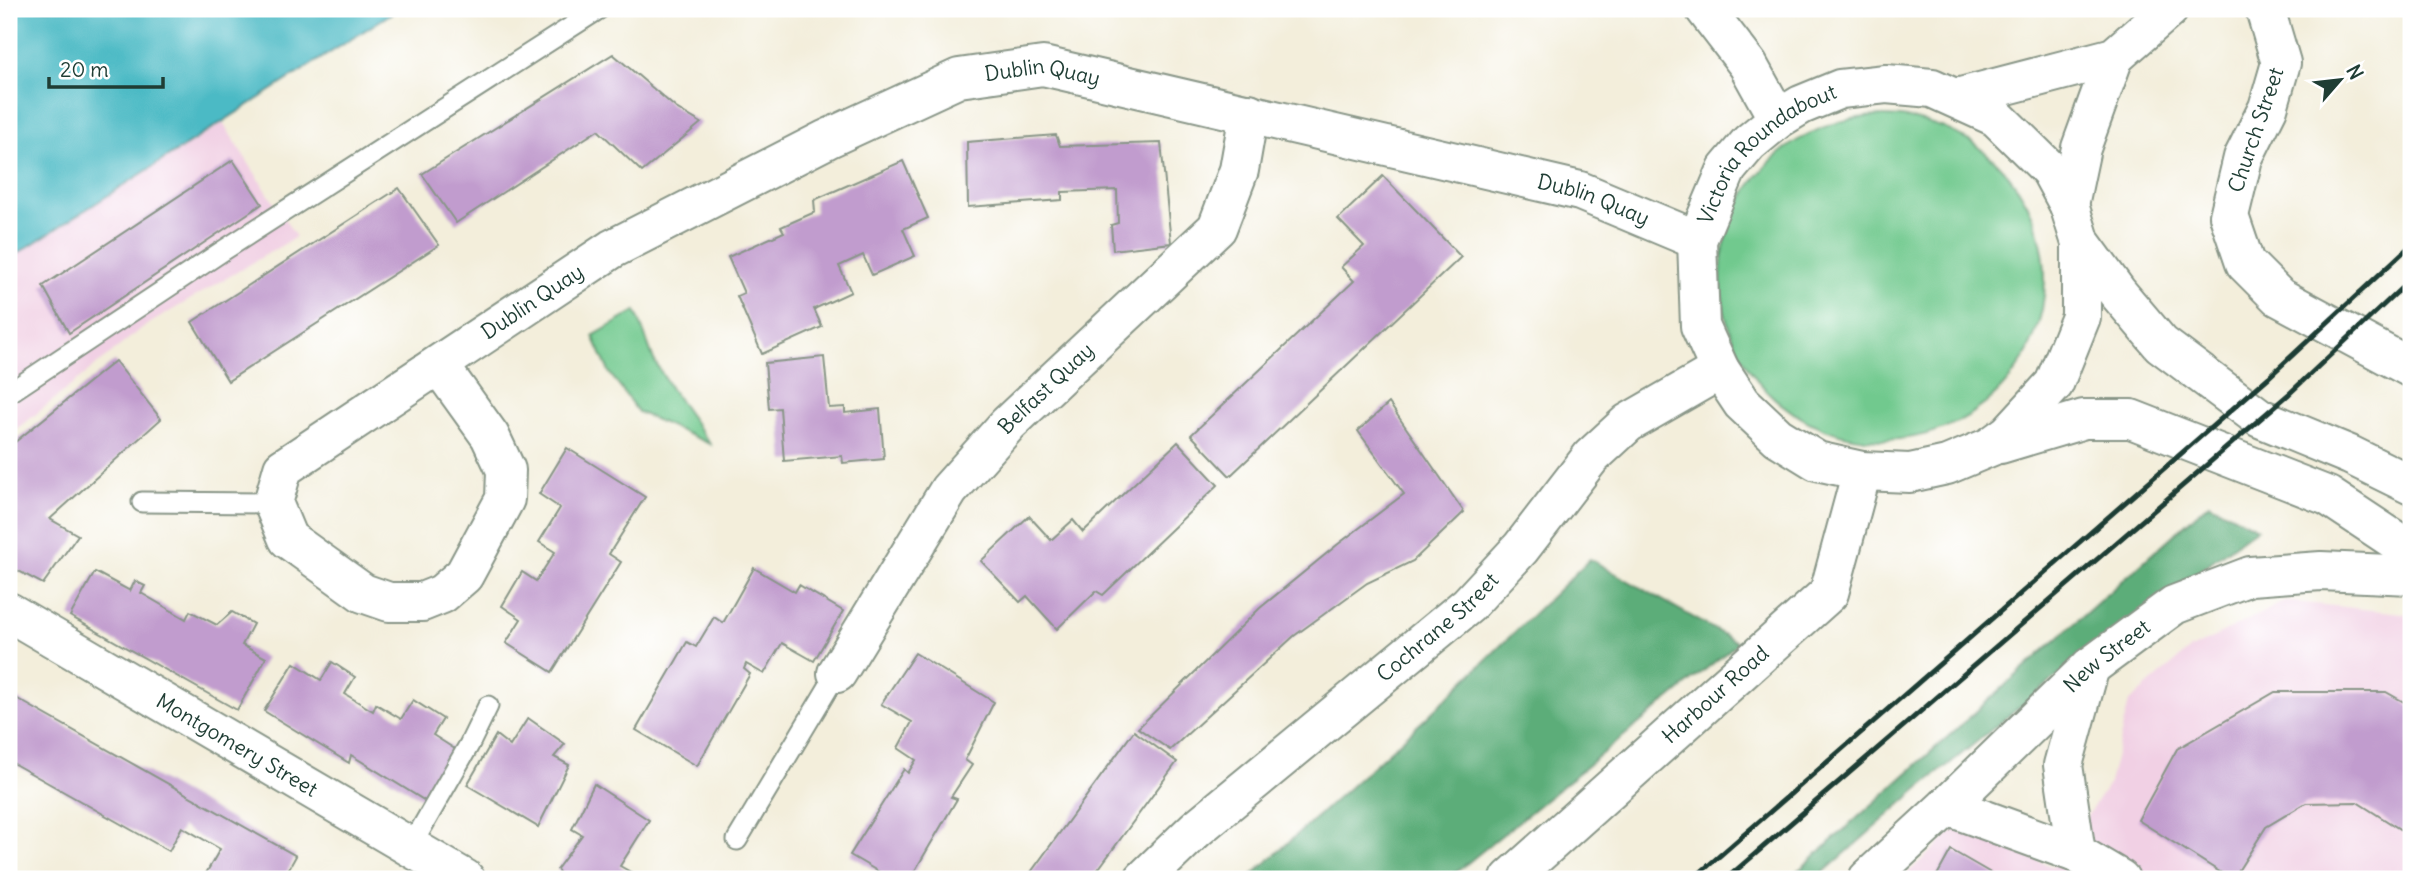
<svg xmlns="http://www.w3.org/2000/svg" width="2420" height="888" font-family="Delius,sans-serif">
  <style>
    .built { fill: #f1d0e4 }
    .green { fill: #71c98e; stroke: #488361; stroke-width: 2 }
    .forest { fill: #5cad79; stroke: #3e7556; stroke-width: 2 }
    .water { fill: #4cbac5; stroke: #367c7c; stroke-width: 2 }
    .building { fill: #c19cce }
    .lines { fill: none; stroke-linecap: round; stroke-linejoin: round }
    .lane-casing { stroke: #899688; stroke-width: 23 }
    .street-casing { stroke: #899688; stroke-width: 42 }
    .secondary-casing { stroke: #899688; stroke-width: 42 }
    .lane { stroke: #fff; stroke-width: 19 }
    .street { stroke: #fff; stroke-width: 38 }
    .secondary { stroke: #fff; stroke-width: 38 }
    .rail { stroke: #1f3d34; stroke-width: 5 }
    .labels { text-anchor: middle; stroke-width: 5; stroke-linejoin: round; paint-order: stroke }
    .street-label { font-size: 21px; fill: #1f3d34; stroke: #fff }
  </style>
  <rect width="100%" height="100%" fill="#fff"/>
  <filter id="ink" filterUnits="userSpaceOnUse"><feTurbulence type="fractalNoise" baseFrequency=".0143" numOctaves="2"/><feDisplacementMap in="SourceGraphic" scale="14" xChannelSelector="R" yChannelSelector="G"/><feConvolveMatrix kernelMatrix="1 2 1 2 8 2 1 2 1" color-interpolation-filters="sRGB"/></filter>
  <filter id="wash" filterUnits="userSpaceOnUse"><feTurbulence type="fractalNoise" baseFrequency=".00686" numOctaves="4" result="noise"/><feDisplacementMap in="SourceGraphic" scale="28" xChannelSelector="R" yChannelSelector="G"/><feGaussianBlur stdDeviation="1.57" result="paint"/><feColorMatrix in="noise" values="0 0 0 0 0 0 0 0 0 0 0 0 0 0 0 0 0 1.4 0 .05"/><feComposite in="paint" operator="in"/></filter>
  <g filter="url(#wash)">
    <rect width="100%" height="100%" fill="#f3eedb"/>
    <g class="built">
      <path d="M 223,123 L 296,237 L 142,328 L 9,436 L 9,259 Z"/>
      <path d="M 2285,601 L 2411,614 L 2411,879 L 1901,879 L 1959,826 L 2053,867 L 2109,783 L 2129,702 L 2189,650 Z"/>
    </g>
    <g class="green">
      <circle cx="1883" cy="278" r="162"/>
      <path d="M 636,311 L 654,360 L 671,389 L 710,444 L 638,412 L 609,372 L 593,336 Z"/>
    </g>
    <g class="forest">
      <path d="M 2209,503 L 2257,528 L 2078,660 L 1917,790 L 1816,879 L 1789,879 Z"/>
      <path d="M 1590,559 L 1738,643 L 1448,879 L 1248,879 L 1425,719 Z"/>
    </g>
    <path class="water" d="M 9,9 L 398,9 L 9,259 Z"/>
    <g id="blocks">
      <g class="building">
        <path d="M 613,54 L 676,108 L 701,123 L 642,172 L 598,130 L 456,223 L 422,174 Z"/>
        <path d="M 1056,135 L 1060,146 L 1161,143 L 1171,243 L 1113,250 L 1111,225 L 1118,223 L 1117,190 L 1062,192 L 1062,200 L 968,207 L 967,142 Z"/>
        <path d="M 233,160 L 262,204 L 69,333 L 43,286 Z"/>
        <path d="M 903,161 L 928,218 L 903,229 L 915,256 L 872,275 L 863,255 L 839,266 L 851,292 L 814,309 L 822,327 L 762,354 L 737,296 L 744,293 L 728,257 L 784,232 L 781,227 L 815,212 L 814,200 Z"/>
        <path d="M 1383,176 L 1461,257 L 1230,476 L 1191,435 L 1354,281 L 1341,267 L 1364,246 L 1338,219 Z"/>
        <path d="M 399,188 L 439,245 L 228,381 L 192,322 Z"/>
        <path d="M 824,357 L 829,408 L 845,407 L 845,413 L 880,409 L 884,459 L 843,463 L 842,456 L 784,461 L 780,408 L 769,409 L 765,363 Z"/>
        <path d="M 115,361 L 161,419 L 50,519 L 78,535 L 43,584 L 9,566 L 9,447 Z"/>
        <path d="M 1389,403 L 1464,512 L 1413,561 L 1367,583 L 1294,636 L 1170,750 L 1138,728 L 1260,608 L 1337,545 L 1404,494 L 1358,431 Z"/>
        <path d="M 1178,442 L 1218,485 L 1103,595 L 1096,591 L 1057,629 L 1027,596 L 1020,602 L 981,561 L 1029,516 L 1051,540 L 1073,520 L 1083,532 Z"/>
        <path d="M 567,448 L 645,497 L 609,554 L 621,562 L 552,672 L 506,643 L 521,619 L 502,606 L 522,572 L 536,581 L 555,552 L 539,542 L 560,508 L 539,494 Z"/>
        <path d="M 754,568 L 795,592 L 799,585 L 843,611 L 814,661 L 782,643 L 764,674 L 746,664 L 744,669 L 750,674 L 697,766 L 636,730 L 687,642 L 696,647 L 714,617 L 723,623 Z"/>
        <path d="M 95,572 L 130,591 L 135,581 L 145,586 L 141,593 L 186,619 L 190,611 L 217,625 L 232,612 L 253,624 L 242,645 L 266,658 L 237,710 L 70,616 Z"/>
        <path d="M 915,653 L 994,702 L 965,760 L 972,765 L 951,797 L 957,799 L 910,879 L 891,879 L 850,855 L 904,769 L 908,773 L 916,760 L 898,748 L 912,722 L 881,704 Z"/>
        <path d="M 332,662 L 355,677 L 345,694 L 373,711 L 376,704 L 401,719 L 413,700 L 443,719 L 433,735 L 458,751 L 427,802 L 351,755 L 349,763 L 264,711 L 294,663 L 321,680 Z"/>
        <path d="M 2275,692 L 2386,692 L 2411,706 L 2411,831 L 2409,835 L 2357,802 L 2306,803 L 2266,827 L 2233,879 L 2231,879 L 2138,820 L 2177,749 Z"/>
        <path d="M 16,698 L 296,856 L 283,879 L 213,879 L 205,875 L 220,849 L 182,827 L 169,851 L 9,761 L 9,711 Z"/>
        <path d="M 528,718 L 565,744 L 554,757 L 569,765 L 538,827 L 467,785 L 496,735 L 510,746 Z"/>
        <path d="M 1134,731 L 1177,762 L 1091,879 L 1026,879 Z"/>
        <path d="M 594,784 L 649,820 L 620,866 L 643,879 L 563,879 L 557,869 L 582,835 L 572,829 Z"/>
        <path d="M 1951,850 L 2001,879 L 1935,879 Z"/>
      </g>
    </g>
  </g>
  <g filter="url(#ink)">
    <use href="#blocks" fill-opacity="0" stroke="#899688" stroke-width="2"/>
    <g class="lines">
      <g class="lane-casing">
        <g id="lane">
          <path d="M 9,393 L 221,252 L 599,9"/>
          <path d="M 142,502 L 273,503"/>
          <path d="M 737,840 L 837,673"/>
          <path d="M 410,848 L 469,745 L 488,706"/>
        </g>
      </g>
      <g class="street-casing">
        <g id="street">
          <path d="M 1705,9 L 1748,65 L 1778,119"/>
          <path d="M 2265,9 L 2281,63 L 2268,108 L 2243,158 L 2229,216 L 2245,263 L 2279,297 L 2411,368"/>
          <path d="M 1957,98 L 2114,57 L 2169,9"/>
          <path d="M 2069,205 L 2081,148 L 2114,57"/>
          <path id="s1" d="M 439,365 L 490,436 L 506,470 L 505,499 L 464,575 L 442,594 L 422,602 L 389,602 L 363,593 L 288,539 L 273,503 L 283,468 L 612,249 L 827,139 L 959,78 L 1043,66 L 1580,191 L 1697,240"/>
          <path id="s2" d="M 9,612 L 465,879"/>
          <path d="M 2090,667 L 2063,765 L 2076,853 L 2120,879"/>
          <path id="s3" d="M 837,673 L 949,490 L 1008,424 L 1217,228 L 1239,170 L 1249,113"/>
          <path d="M 1947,806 L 2076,853"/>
          <path id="s4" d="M 1144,879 L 1196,829 L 1468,605 L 1521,548 L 1591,457 L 1628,423 L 1720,370"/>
        </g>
      </g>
      <g class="secondary-casing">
        <g id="secondary">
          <path id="s5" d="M 2081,243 L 2081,317 L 2054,384 L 2008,434 L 1990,447 L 1947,465 L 1910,473 L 1862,471 L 1817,461 L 1778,437 L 1742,403 L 1720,370 L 1700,326 L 1697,240 L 1727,169 L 1749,143 L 1778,119 L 1801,105 L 1840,89 L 1886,84 L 1932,88 L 1996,117 L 2050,170 L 2069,205 L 2081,243 L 2117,292 L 2161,344 L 2260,418 L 2350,455 L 2411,485"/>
          <path d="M 2000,444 L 2084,419 L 2131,419 L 2328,496 L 2411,551"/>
          <path id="s6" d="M 1510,879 L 1829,593 L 1862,471"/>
          <path id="s7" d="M 1868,879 L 1947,806 L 2090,667 L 2174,605 L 2250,576 L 2321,571 L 2411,575"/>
        </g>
      </g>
      <use href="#lane" class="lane"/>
      <use href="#street" class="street"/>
      <use href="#secondary" class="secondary"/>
      <g class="rail">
        <path d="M 1693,879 L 2269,377 L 2411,245"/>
        <path d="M 1726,879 L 2289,394 L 2411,279"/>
      </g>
    </g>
  </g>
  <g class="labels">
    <g class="street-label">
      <text dy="7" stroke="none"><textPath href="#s1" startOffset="1386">Dublin Quay</textPath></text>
      <text transform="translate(2256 130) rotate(-71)" y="7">Church Street</text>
      <text dy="7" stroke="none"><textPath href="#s5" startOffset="800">Victoria Roundabout</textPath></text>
      <text dy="7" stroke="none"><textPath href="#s1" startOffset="1953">Dublin Quay</textPath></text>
      <text dy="7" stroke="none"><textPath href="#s1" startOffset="819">Dublin Quay</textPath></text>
      <text dy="7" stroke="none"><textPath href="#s3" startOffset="355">Belfast Quay</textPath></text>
      <text dy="7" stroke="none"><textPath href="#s4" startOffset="387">Cochrane Street</textPath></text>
      <text dy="7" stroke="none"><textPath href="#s7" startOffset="327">New Street</textPath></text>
      <text dy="7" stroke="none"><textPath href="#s6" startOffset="276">Harbour Road</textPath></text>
      <text dy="7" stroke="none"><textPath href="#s2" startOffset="264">Montgomery Street</textPath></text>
    </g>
  </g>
  <rect width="2420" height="888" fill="none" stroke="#fff" stroke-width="35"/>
  <g transform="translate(2340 80) rotate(62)" stroke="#ffffff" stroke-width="5" paint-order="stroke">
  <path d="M0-5L12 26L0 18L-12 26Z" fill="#1f3d34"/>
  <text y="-10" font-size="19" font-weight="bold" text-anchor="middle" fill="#1f3d34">N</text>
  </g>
  <path d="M49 77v10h114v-10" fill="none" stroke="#1f3d34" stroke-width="3.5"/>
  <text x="60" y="77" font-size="21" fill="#1f3d34" stroke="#ffffff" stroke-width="5" paint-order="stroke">20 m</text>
</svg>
